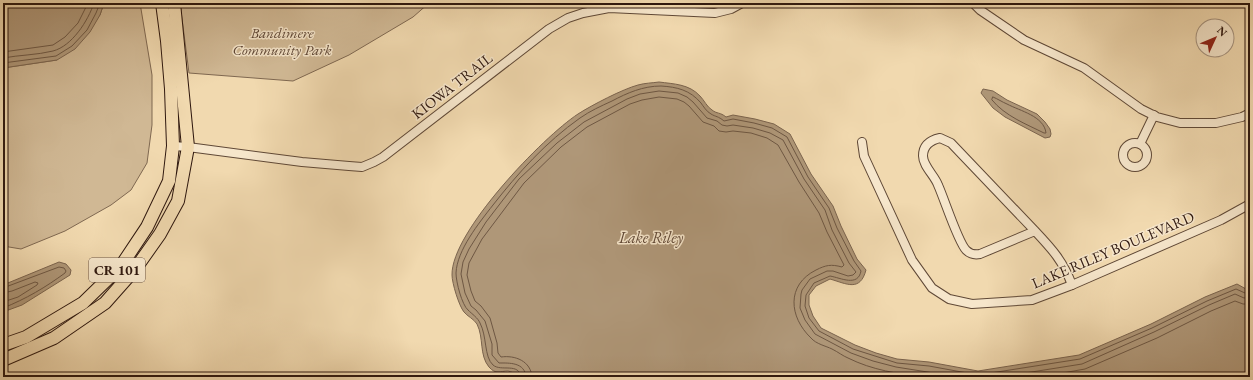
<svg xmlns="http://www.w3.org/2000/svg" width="1253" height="380" font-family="'EB Garamond',serif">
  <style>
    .green { fill: #d0b894; stroke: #7f6851 }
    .water { fill: #af9778; stroke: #7b644e }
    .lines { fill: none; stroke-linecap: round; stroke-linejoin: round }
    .shore { stroke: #6e5743; stroke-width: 1 }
    .minor-casing { stroke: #5f4836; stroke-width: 10 }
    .primary-casing { stroke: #2e170e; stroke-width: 14 }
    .minor { stroke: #f6e6cb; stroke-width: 8 }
    .primary { stroke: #f1d9af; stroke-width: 12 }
    .labels { text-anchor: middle; stroke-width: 3; stroke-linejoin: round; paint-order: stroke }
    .shield { fill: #f6e6cb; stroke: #6a5547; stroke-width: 1 }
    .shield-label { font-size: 14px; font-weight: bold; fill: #2e170e }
    .park-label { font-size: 15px; font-style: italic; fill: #5f4736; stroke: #f6e6cb }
    .street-label { font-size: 15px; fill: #2e170e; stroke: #f6e6cb }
    .water-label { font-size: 16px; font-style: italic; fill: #624a38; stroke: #f6e6cb }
  </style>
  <rect width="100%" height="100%" fill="#f1d9af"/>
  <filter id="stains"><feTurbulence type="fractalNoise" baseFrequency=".005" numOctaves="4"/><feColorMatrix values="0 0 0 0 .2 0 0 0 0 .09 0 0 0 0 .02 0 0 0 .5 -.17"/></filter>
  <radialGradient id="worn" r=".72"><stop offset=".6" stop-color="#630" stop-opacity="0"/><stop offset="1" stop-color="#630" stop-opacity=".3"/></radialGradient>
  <g class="green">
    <path d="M 104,3 L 140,3 L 152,75 L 152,125 L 147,163 L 131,190 L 111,205 L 65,231 L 21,249 L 3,246 L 3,68 L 57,60 L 100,15 Z"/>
    <path d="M 180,3 L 429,3 L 413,17 L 349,55 L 293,81 L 189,73 Z"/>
  </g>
  <g class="water">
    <path d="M 3,3 L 104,3 L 100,15 L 90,32 L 75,49 L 57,60 L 3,68 Z"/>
    <path d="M 659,82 C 674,84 689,84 700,96 C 704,100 707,107 712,110 C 717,114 720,112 726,117 L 733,115 L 755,119 L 774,124 L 790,134 L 811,174 L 833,206 L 841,226 L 857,259 L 866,270 C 860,292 847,284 830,279 L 816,286 L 809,295 L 809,305 L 813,316 L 821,328 L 855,345 L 876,353 L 897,359 L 929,362 L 978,371 L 1079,355 L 1151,324 L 1205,297 L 1237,284 L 1246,289 L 1250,283 L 1250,377 L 519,377 C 515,374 513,372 508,371 C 500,371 496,375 489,367 C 479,355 484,338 477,324 C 474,319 467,316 464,312 C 459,306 452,283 452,275 C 451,232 543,137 578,114 C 592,105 623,89 638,85 C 645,83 652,83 659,82 Z"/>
    <path d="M 983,89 L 993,91 L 1007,100 L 1037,114 L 1045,122 L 1050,129 L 1051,134 L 1050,137 L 1045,138 L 1005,117 L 993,108 L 981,93 Z"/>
    <path d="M 59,262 L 66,264 L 71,270 L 70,275 L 22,305 L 3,312 L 3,285 Z"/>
  </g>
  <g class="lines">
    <g class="shore">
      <path d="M 3,52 L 53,45 L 65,37 L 78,23 L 88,3"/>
      <path d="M 3,58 C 19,55 37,55 53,51 C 72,46 88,21 94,3"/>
      <path d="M 3,63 L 56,56 L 72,46 L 87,30 L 96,13 L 100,3"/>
      <path d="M 993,97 C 998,99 1002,102 1007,104 C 1020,111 1044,116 1046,133 L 1044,133 C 1026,124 1005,116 992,100 Z"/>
      <path d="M 3,288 L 59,267 L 64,268 L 66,271 L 65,273 C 46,287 26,299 3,308"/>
      <path d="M 3,293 L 12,291 L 35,282 L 38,283 L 37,285 L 18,297 L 3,302"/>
      <path d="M 521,377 C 519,362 501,372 493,365 C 484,357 487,336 480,323 C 478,318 472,314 468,310 C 462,305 456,282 456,273 C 457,250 479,223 493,205 C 518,173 546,142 580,118 C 590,111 601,106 612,101 C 627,93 643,86 661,86 C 677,87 690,90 701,103 C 703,106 707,112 711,114 C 716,117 718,116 724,121 L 733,119 L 754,123 L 772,128 L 787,137 L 808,177 L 829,208 L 837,228 L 854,261 L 861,271 C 858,287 841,278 830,276 L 814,283 L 806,295 L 805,306 L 809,318 L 819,331 L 853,349 L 897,363 L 929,366 L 978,375 L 1080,359 L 1152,328 L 1207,301 L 1236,289 L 1245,293 L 1250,291"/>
      <path d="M 526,377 C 525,362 509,363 499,363 L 492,355 L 492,344 L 485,321 L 476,310 L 471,306 L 465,293 L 461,274 L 463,262 L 469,249 L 486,222 L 519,179 L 557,143 L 584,122 L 627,99 L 640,94 L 659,91 L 678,93 L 687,97 L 693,102 L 707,118 L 717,121 L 722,125 L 727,126 L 733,125 L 753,128 L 770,133 L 783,140 L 804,179 L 825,210 L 832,230 L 849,263 L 856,272 L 853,275 L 848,276 L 833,271 L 827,271 L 810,279 L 802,290 L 801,294 L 800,308 L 805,320 L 815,334 L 851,353 L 873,361 L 896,367 L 959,377"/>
      <path d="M 532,377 C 531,361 515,355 501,357 L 498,353 L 497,343 L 490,318 L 481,306 L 475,301 L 471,291 L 467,275 L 469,263 L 482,239 L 524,183 L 561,147 L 587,127 L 630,104 L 642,100 L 659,97 L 677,99 L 684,102 L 689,106 L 703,122 L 714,126 L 719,131 L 726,132 L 733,131 L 751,133 L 767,138 L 778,145 L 799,182 L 819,213 L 827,232 L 844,265 L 842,267 C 831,264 826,265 816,270 C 786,285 789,317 811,338 C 816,344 826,346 832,349 C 838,352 843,356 848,358 C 872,370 898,374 925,377"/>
      <path d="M 1000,377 L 1082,364 L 1154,332 L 1209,305 L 1235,294 L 1244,298 L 1250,297"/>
      <path d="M 1040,377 L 1085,369 L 1157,338 L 1211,311 L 1235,301 L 1243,304 L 1250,304"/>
    </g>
    <g class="minor-casing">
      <g id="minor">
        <path d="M 973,3 L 980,10 L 1024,40 L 1084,68 L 1141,109 L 1157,117 L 1180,123 L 1216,123 L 1242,117 L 1250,113"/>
        <path d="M 862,142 L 864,156 L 912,260 L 932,288 L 949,299 L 972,304 L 1032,300 L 1072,285 L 1221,220 L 1250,204"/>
        <circle cx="1135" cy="155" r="12"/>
        <path d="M 1140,144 L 1154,115"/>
        <path d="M 173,146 L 188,147 L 302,162 L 349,166 L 362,167 L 374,162 L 383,157 L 549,29 L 568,18 L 583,13 L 609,8 L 715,13 L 731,9 L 742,3"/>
        <path d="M 1035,231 L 980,254 C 975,255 970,254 966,250 C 958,242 944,198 938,185 C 935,176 923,166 923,156 C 923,145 931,140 940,138 L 951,143 L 1035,231 C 1052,249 1063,261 1072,285"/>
      </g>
    </g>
    <g class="primary-casing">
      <g id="primary">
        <path d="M 3,345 L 26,337 L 83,303 L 121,266 L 147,227 L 169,181 L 173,146 L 171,89 L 167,41 L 162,3"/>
        <path d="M 3,360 L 54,338 L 105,303 L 136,268 L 160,234 L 178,201 L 188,147 L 174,3"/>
      </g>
    </g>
    <use href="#minor" class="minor"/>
    <use href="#primary" class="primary"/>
  </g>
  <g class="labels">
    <rect class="shield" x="89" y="258" width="56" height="24" rx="3"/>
    <g class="shield-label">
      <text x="117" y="275">CR 101</text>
    </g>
    <g class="park-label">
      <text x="282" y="38">Bandimere<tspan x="282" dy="17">Community Park</tspan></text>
    </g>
    <g class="street-label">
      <text transform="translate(452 86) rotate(-38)" y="5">KIOWA TRAIL</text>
      <text transform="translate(1113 250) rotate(-23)" y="5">LAKE RILEY BOULEVARD</text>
    </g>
    <g class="water-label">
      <text x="651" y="243">Lake Riley</text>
    </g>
  </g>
  <rect width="1253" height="380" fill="none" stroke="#f1d9af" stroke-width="16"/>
  <rect x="4" y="4" width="1245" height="372" fill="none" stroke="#2e170e" stroke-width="2"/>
  <rect x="8" y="8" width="1237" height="364" fill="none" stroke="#2e170e"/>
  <g transform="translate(1215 38) rotate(46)"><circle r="19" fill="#f6e6cb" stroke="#a6937f"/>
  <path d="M0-3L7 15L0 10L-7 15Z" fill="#8f2418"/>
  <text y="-6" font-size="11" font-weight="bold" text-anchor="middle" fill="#2e170e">N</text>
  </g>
  <rect width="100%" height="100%" filter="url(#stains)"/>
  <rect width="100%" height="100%" fill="url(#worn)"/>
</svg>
